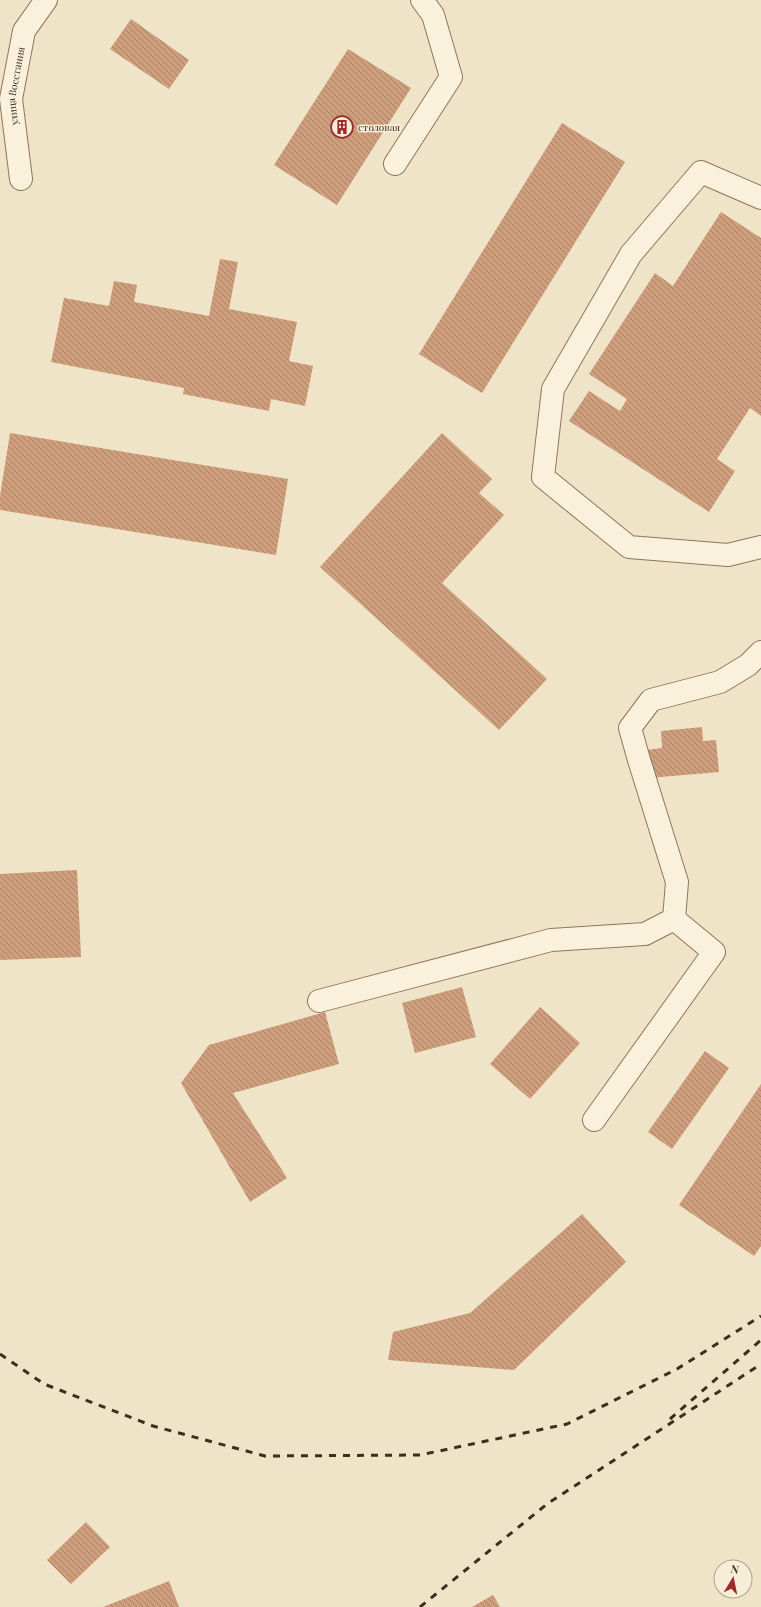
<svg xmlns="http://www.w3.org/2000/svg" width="761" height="1607" font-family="'Playfair Display',serif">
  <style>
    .building { fill: url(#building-back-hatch) }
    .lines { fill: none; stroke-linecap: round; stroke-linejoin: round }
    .minor-casing { stroke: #8d765c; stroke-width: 24 }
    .minor { stroke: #faf1dc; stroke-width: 22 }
    .rail { stroke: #3d2e20; stroke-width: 3; stroke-dasharray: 7 7; stroke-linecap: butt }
    .labels { text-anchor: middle; stroke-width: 3; stroke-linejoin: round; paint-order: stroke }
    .street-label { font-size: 10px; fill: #3d2e20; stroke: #f7eed8 }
    .poi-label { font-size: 10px; fill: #3d2e20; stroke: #f7eed8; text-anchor: start }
  </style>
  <defs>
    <pattern id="building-back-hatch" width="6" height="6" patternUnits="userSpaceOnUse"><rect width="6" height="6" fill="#cf9f7d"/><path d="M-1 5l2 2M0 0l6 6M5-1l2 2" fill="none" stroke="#a98266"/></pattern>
  </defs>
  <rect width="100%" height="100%" fill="#f0e4c8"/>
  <g class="building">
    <path d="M 131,19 L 189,60 L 169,89 L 110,49 Z"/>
    <path d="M 348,49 L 411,88 L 337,205 L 274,165 Z"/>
    <path d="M 562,123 L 625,162 L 482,393 L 419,354 Z"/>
    <path d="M 721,212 L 761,238 L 761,416 L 750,408 L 717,459 L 735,471 L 709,512 L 569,421 L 589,391 L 620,411 L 627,399 L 589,374 L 655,273 L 673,286 Z"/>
    <path d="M 220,259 L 238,262 L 229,309 L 297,322 L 289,361 L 313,366 L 305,406 L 271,399 L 269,411 L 183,394 L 184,388 L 51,362 L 64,298 L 109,306 L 114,281 L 137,285 L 134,302 L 209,316 Z"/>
    <path d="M 10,433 L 288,479 L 276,555 L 0,510 L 0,496 Z"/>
    <path d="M 442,433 L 492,479 L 479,493 L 504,515 L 442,583 L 547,679 L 499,730 L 320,567 Z"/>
    <path d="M 702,727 L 703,741 L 716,740 L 719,772 L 649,778 L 646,750 L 662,748 L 661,731 Z"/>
    <path d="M 77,870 L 81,957 L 0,960 L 0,874 Z"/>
    <path d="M 462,987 L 476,1037 L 415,1053 L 402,1003 Z"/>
    <path d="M 540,1007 L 580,1043 L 530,1099 L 490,1064 Z"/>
    <path d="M 325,1012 L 339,1064 L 233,1093 L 287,1178 L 250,1202 L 181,1083 L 209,1045 Z"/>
    <path d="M 705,1051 L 729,1068 L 672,1149 L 648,1132 Z"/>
    <path d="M 761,1084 L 761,1246 L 754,1256 L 679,1205 Z"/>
    <path d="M 582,1214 L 626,1262 L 514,1370 L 388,1360 L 393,1332 L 470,1313 Z"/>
    <path d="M 86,1522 L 110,1547 L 71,1584 L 47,1560 Z"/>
    <path d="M 169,1581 L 179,1607 L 103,1607 Z"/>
    <path d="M 493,1595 L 500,1607 L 472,1607 Z"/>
  </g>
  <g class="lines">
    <g class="minor-casing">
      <g id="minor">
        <path d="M 395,164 L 451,77 L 433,15 L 422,0"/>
        <path id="s1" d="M 21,179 L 11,99 L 24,31 L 46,0"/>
        <path d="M 761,198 L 701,172 L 631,254 L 553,389 L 543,477 L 629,547 L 728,555 L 761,547"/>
        <path d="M 319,1001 L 551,940 L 645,934 L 674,919 L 677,882 L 639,760 L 630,728 L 651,700 L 720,682 L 748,665 L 761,652"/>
        <path d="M 594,1120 L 714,952 L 674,919"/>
      </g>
    </g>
    <use href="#minor" class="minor"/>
    <g class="rail">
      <path d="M 0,1354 L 44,1384 L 153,1426 L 265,1456 L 420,1455 L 567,1424 L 677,1369 L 761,1316"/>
      <path d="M 670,1419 L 761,1340"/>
      <path d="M 420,1607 L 547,1504 L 761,1364"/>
    </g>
  </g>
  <defs>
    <g id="building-ring" transform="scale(1.15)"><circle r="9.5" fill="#f7eed8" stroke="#9e2a2b" stroke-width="1.5"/><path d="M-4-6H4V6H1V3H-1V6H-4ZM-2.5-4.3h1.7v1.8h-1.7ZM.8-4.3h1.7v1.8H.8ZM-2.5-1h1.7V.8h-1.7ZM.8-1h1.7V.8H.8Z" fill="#9e2a2b"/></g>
  </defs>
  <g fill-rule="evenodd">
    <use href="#building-ring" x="342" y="127"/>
  </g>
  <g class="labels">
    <g class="street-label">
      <text dy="4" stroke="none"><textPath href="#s1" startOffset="94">улица Восстания</textPath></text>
    </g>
    <g class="poi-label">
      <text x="358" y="131">столовая</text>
    </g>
  </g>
  <g transform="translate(733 1579) rotate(10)"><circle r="19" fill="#f7eed8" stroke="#ada18e"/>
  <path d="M0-3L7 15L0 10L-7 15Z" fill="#9e2a2b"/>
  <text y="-6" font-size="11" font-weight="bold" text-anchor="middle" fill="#3d2e20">N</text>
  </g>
</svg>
